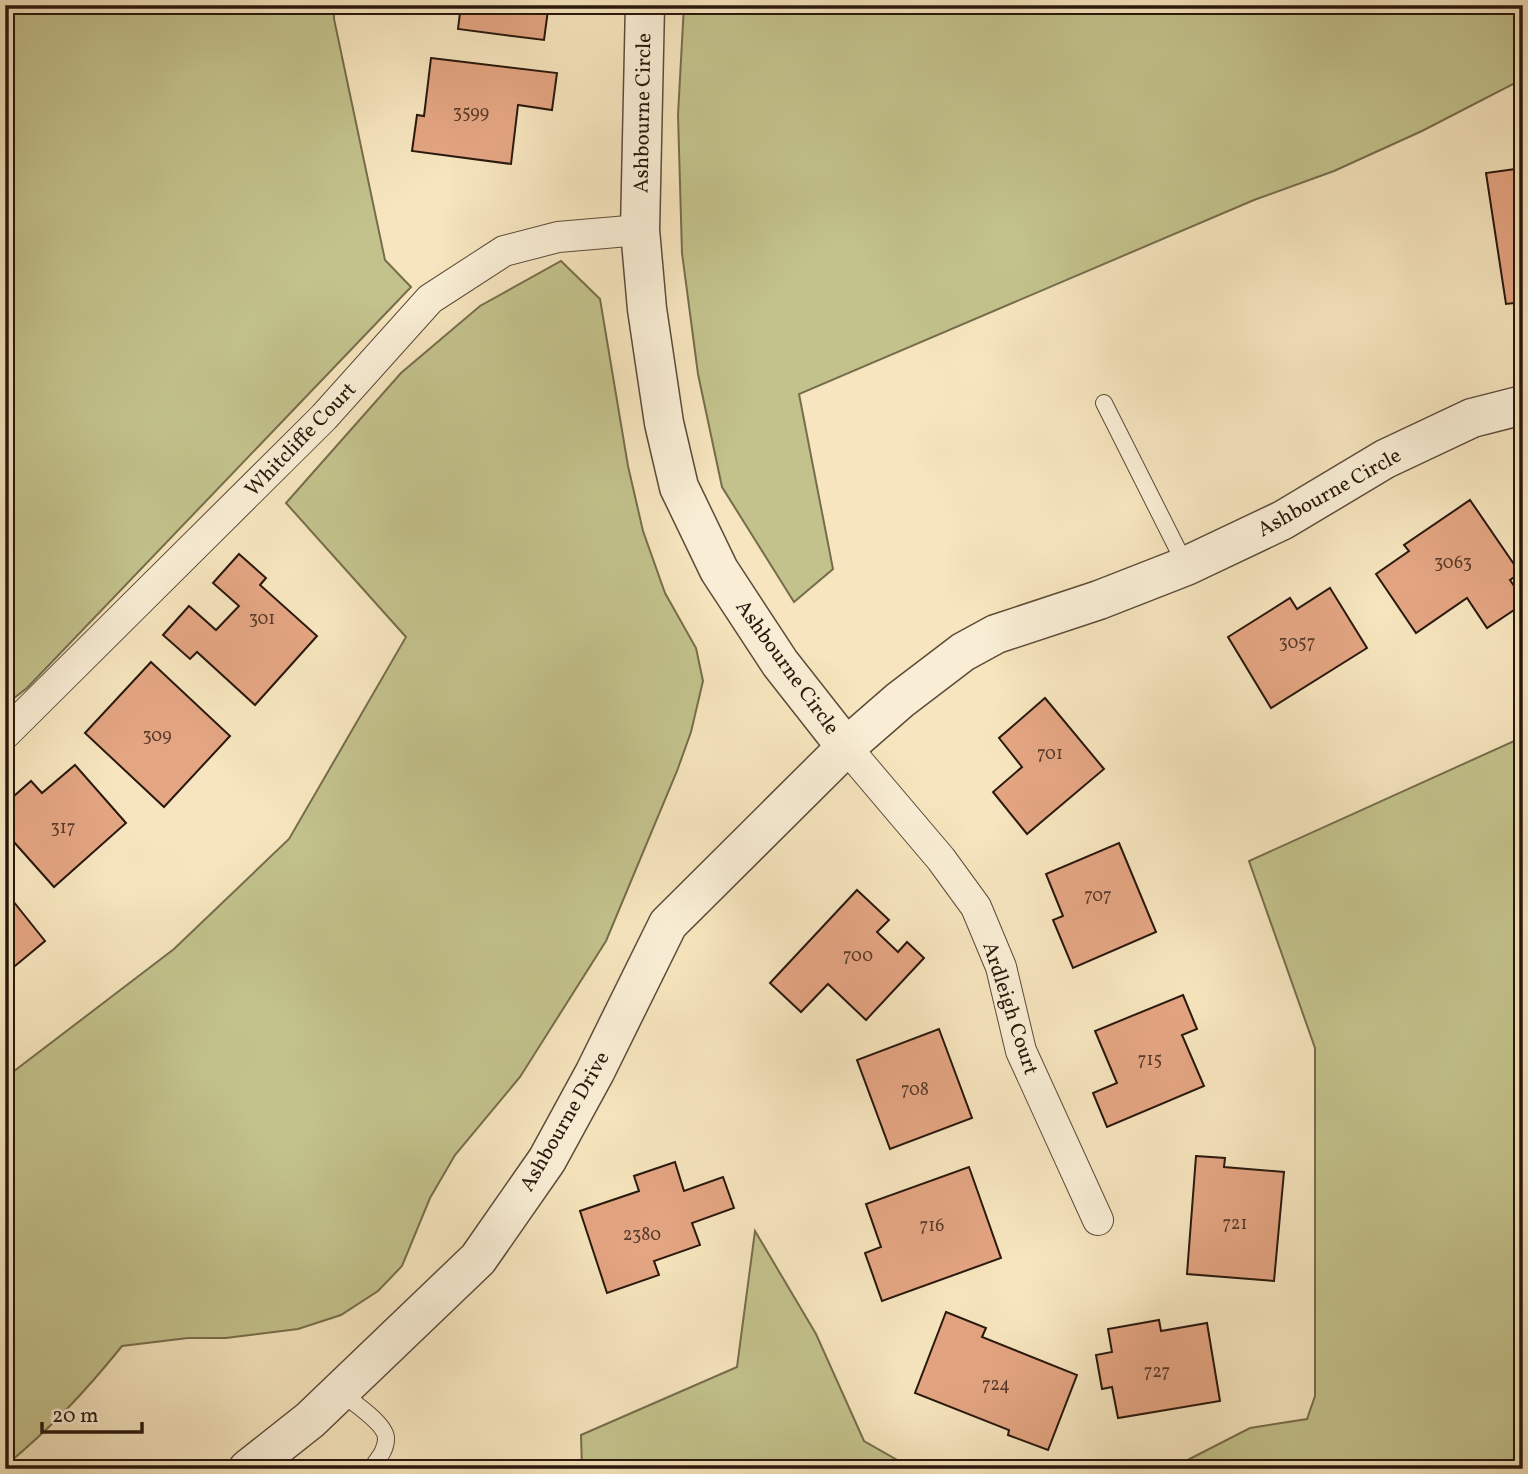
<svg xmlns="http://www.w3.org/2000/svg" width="1528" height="1474" font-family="Vollkorn,serif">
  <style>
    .green { fill: #c3c28c; stroke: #766d4c; stroke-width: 2 }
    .building { fill: #e4a582; stroke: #29180d; stroke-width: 2 }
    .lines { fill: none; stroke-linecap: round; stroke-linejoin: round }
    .service-casing { stroke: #5c4b39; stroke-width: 18 }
    .minor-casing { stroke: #5c4b39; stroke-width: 32 }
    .tertiary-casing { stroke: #5c4b39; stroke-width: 41 }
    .service { stroke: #f9eed5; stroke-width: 16 }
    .minor { stroke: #f9eed5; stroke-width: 30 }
    .tertiary { stroke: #f9eed5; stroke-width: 38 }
    .labels { text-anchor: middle; stroke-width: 5; stroke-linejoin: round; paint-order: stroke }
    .number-label { font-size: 18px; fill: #583b2a }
    .street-label { font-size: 21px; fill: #29180d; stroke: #f9eed5 }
  </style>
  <rect width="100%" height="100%" fill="#f6e5be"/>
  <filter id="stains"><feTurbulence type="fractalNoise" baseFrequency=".00286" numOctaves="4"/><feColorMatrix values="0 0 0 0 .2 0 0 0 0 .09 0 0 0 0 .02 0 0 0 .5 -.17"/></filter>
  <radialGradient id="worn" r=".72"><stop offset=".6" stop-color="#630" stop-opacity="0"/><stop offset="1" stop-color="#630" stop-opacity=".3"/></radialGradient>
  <g class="green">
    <path d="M 5,5 L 334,5 L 334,19 L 385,260 L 411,287 L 27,688 L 5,705 Z"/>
    <path d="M 684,5 L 1523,5 L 1523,79 L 1422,131 L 1334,171 L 1254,200 L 799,394 L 833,569 L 794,602 L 722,487 L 698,374 L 682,253 L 678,115 Z"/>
    <path d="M 561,261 L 600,299 L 628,466 L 643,531 L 665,593 L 696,648 L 703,681 L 691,732 L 677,771 L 606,941 L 520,1077 L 455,1155 L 430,1198 L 402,1266 L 378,1291 L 341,1315 L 298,1329 L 226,1338 L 188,1338 L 122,1346 C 85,1392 51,1428 5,1466 L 5,1078 L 174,949 L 289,839 L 406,637 L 286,503 L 401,373 L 480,306 Z"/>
    <path d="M 1523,737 L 1523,1469 L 1170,1469 L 1250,1428 L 1307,1419 L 1315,1396 L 1315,1048 L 1249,861 Z"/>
    <path d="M 755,1231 L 816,1334 L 864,1441 L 913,1469 L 582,1469 L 581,1435 L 737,1367 Z"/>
  </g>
  <g class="building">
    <path d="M 461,5 L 533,5 L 533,8 L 548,10 L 544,40 L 458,29 Z"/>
    <path d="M 431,58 L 557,73 L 552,110 L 518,105 L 511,164 L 412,151 L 417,115 L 424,116 Z"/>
    <path d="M 1523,168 L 1523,302 L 1506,304 L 1486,173 Z"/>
    <path d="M 1470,500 L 1520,573 L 1510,580 L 1523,599 L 1523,604 L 1487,628 L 1467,598 L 1416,633 L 1376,574 L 1409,551 L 1404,545 Z"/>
    <path d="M 239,554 L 266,578 L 260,585 L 317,636 L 255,705 L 197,652 L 190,659 L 163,635 L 189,606 L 216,630 L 239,606 L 213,583 Z"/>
    <path d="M 1330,588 L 1367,648 L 1271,708 L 1228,637 L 1290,598 L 1297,609 Z"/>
    <path d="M 151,662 L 230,736 L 164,807 L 85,733 Z"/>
    <path d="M 1045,698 L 1104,769 L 1027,834 L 993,792 L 1022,767 L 999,738 Z"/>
    <path d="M 75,765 L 126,823 L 54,887 L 5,832 L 5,804 L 31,781 L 42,793 Z"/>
    <path d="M 1119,843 L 1156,932 L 1073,968 L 1053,920 L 1063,916 L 1046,874 Z"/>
    <path d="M 857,890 L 889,920 L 877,932 L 898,952 L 907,942 L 924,958 L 866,1020 L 828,984 L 801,1012 L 770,983 Z"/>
    <path d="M 5,891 L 45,941 L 9,971 L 5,967 Z"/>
    <path d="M 1183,995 L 1197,1029 L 1182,1035 L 1204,1086 L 1107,1127 L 1093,1093 L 1117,1083 L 1095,1031 Z"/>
    <path d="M 939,1029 L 972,1118 L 890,1149 L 857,1060 Z"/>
    <path d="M 1196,1156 L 1225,1158 L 1224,1167 L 1284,1172 L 1274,1281 L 1187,1274 Z"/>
    <path d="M 675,1162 L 684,1191 L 723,1177 L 734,1208 L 692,1223 L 700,1245 L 654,1261 L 659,1275 L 607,1293 L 580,1211 L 639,1191 L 634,1176 Z"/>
    <path d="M 969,1167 L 1001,1258 L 882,1301 L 865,1253 L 881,1247 L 866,1204 Z"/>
    <path d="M 946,1312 L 986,1328 L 982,1337 L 1077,1375 L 1048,1450 L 1008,1435 L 1009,1430 L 915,1393 Z"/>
    <path d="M 1159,1320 L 1161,1331 L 1207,1323 L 1220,1401 L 1118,1418 L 1112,1387 L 1102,1389 L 1096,1355 L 1112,1352 L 1108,1329 Z"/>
  </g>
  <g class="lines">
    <g class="service-casing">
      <g id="service">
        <path d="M 1104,403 L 1186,566"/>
        <path d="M 340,1392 C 351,1401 387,1424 386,1439 C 386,1451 377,1460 371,1469"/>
      </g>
    </g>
    <g class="minor-casing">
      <g id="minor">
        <path d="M 5,734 L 324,417 L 430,299 L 504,251 L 558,237 L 640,230"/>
        <path d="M 846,747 L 941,859 L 976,907 L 1001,967 L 1021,1051 L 1098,1220"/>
      </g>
    </g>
    <g class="tertiary-casing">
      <g id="tertiary">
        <path d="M 645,5 L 640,230 L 647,309 L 664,423 L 679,487 L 719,570 L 780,663 L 846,747"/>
        <path d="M 248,1469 L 310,1420 L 478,1259 L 547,1160 L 595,1072 L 668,924 L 846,747 L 900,700 L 963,652 L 996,634 L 1099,600 L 1186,566 L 1283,520 L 1385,459 L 1472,418 L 1523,405"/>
      </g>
    </g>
    <use href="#service" class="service"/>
    <use href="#minor" class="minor"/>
    <use href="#tertiary" class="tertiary"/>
  </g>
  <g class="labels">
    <g class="number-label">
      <text x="471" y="118">3599</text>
      <text x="1453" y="568">3063</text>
      <text x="262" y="624">301</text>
      <text x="1297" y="648">3057</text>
      <text x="157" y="741">309</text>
      <text x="1050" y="759">701</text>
      <text x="63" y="833">317</text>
      <text x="1098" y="901">707</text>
      <text x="858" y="961">700</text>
      <text x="1150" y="1065">715</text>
      <text x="915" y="1095">708</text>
      <text x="1235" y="1229">721</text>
      <text x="932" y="1231">716</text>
      <text x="642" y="1240">2380</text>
      <text x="1157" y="1377">727</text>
      <text x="996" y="1390">724</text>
    </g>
    <g class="street-label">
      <text transform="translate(642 113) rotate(-89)" y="7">Ashbourne Circle</text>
      <text transform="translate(300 439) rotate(-46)" y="7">Whitcliffe Court</text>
      <text transform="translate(1329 492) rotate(-29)" y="7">Ashbourne Circle</text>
      <text transform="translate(788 667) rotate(54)" y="7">Ashbourne Circle</text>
      <text transform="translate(1011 1008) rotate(72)" y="7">Ardleigh Court</text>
      <text transform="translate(564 1121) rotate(-60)" y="7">Ashbourne Drive</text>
    </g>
  </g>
  <rect width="1528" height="1474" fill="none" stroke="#f6e5be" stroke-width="28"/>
  <rect x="7" y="7" width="1514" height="1460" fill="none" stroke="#29180d" stroke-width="3.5"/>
  <rect x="14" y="14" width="1500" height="1446" fill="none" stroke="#29180d" stroke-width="2"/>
  <path d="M42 1422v10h100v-10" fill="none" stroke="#29180d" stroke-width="3.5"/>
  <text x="52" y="1422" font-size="21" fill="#29180d" stroke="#f9eed5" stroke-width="5" paint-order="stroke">20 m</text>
  <rect width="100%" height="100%" filter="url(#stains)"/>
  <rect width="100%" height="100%" fill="url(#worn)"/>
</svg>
